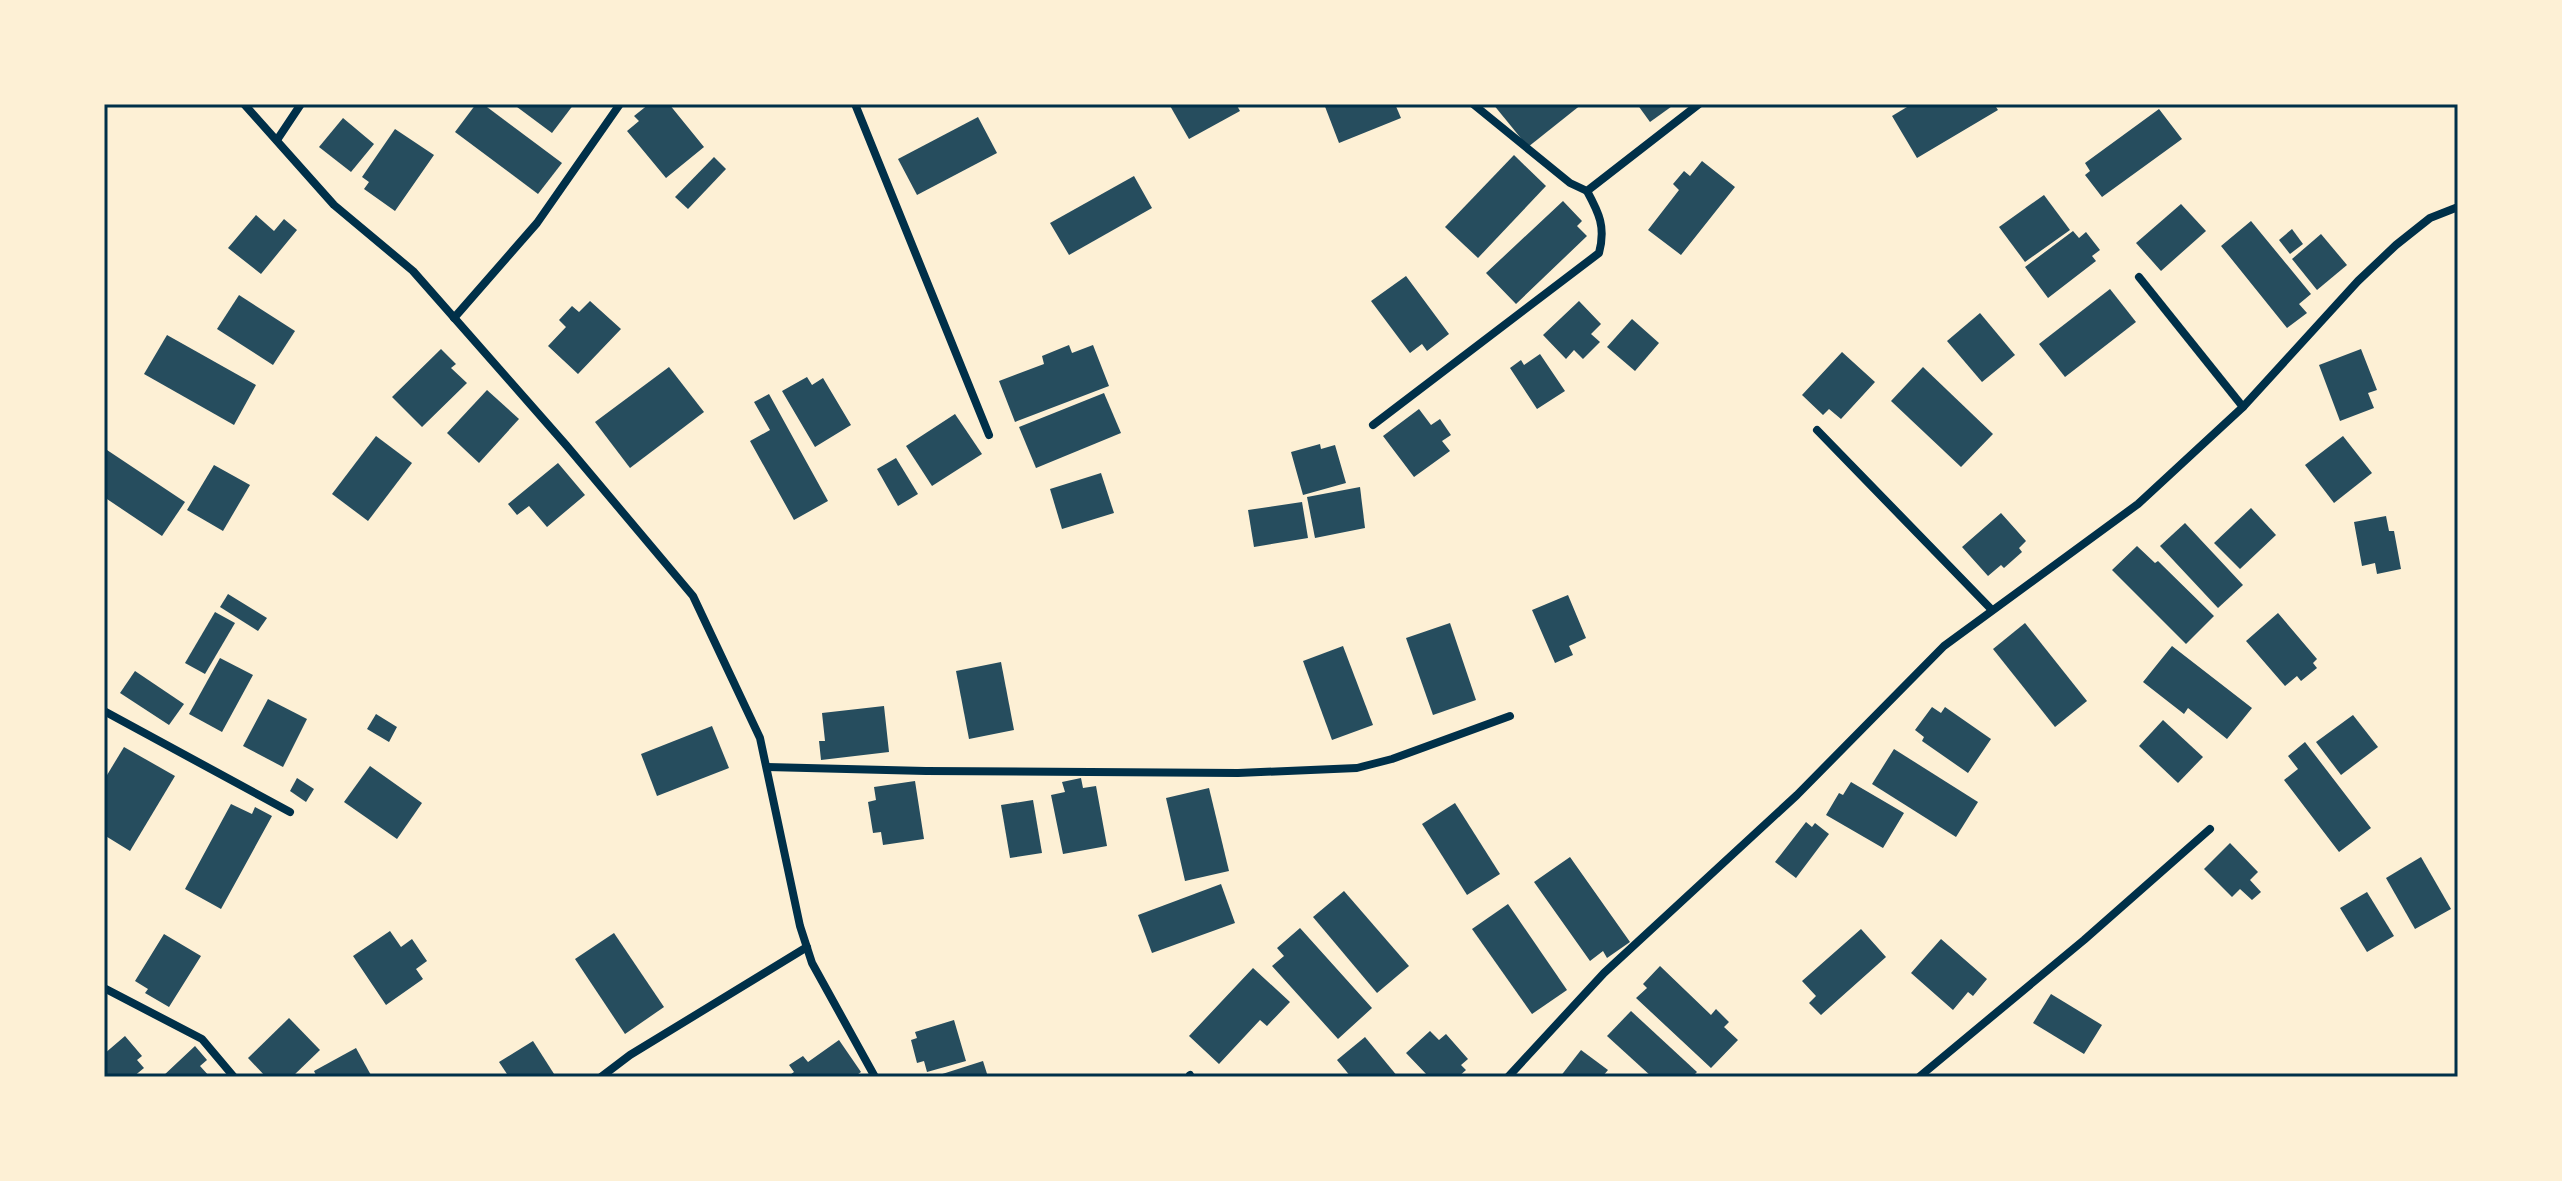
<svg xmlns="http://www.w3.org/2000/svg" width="2562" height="1181" font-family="Poppins,sans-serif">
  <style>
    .building { fill: #264d5e }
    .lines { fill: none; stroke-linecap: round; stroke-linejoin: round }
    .minor { stroke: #003049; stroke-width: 8 }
    .neatline { fill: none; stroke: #003049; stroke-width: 3 }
  </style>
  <rect width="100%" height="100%" fill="#fdf0d5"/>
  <g class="building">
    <path d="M 476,104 L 483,104 L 562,163 L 538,194 L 455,132 Z"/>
    <path d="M 513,104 L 574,104 L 552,133 Z"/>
    <path d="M 649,104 L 669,104 L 704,147 L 666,178 L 627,131 L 639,121 L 634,116 Z"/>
    <path d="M 1169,104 L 1236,104 L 1240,111 L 1189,139 Z"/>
    <path d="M 1324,104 L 1395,104 L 1401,118 L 1339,143 Z"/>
    <path d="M 1493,104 L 1582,104 L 1528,147 Z"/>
    <path d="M 1637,104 L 1675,104 L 1650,122 Z"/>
    <path d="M 1912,104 L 1994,104 L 1998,110 L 1917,158 L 1892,116 Z"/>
    <path d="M 2159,109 L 2182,139 L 2102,197 L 2085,175 L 2090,171 L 2085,163 Z"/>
    <path d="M 978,117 L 997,153 L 917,195 L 898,159 Z"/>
    <path d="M 343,118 L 374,144 L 351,172 L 319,147 Z"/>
    <path d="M 395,129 L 434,155 L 395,211 L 364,189 L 369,182 L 362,177 Z"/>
    <path d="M 1514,155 L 1546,186 L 1478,258 L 1445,227 Z"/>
    <path d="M 714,157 L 726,169 L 688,209 L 675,197 Z"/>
    <path d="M 1702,161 L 1735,187 L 1681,255 L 1648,230 L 1679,190 L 1673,184 L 1684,171 L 1690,176 Z"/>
    <path d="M 1134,176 L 1152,208 L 1069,255 L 1050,223 Z"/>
    <path d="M 2044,195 L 2070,230 L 2025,262 L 1999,227 Z"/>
    <path d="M 1563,201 L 1582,221 L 1577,226 L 1587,236 L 1516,304 L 1486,273 Z"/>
    <path d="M 2181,204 L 2206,231 L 2161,271 L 2136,243 Z"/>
    <path d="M 256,215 L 274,231 L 284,219 L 297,230 L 261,274 L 228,248 Z"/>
    <path d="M 2251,221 L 2311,294 L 2299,304 L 2307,313 L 2287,328 L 2221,246 Z"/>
    <path d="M 2292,229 L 2303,244 L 2290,254 L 2279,240 Z"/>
    <path d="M 2073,231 L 2079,238 L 2086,232 L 2100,250 L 2092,256 L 2096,261 L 2048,298 L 2025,267 Z"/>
    <path d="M 2321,234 L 2347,265 L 2317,290 L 2292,259 Z"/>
    <path d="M 1406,276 L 1449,334 L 1427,351 L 1422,344 L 1410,353 L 1371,301 Z"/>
    <path d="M 2110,289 L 2136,322 L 2065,377 L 2039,344 Z"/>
    <path d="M 239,295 L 295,331 L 273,365 L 217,329 Z"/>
    <path d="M 590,301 L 621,329 L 578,374 L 548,346 L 566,327 L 559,320 L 572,306 L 579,312 Z"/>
    <path d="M 1579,301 L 1601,324 L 1591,334 L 1600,342 L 1583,359 L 1574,350 L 1566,359 L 1543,335 Z"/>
    <path d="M 1980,313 L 2015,355 L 1982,382 L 1947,341 Z"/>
    <path d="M 1632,319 L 1659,343 L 1635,371 L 1607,347 Z"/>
    <path d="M 167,335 L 256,385 L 234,425 L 144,374 Z"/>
    <path d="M 1069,345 L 1072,353 L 1093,345 L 1109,386 L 1015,422 L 999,381 L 1044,364 L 1042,356 Z"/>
    <path d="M 441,349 L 456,364 L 451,368 L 467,383 L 422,427 L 392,397 Z"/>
    <path d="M 2361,349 L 2377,390 L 2368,393 L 2374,408 L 2340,421 L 2319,365 Z"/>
    <path d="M 1842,352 L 1875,382 L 1841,419 L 1829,409 L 1823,415 L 1802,395 Z"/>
    <path d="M 1540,354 L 1565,391 L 1537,409 L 1510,368 L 1521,360 L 1524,365 Z"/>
    <path d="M 669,367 L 704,412 L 630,468 L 595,422 Z"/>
    <path d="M 1923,367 L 1993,434 L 1961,467 L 1891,401 Z"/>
    <path d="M 807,377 L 812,385 L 823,378 L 851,425 L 815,447 L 782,391 Z"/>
    <path d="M 487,390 L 519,419 L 479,463 L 447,433 Z"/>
    <path d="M 1104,393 L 1121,433 L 1036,468 L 1019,427 Z"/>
    <path d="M 769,394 L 828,501 L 794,520 L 750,441 L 770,430 L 754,402 Z"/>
    <path d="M 1419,409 L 1431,425 L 1440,419 L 1451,435 L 1442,441 L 1450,451 L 1414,477 L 1383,436 Z"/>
    <path d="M 955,414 L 982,454 L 932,486 L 906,446 Z"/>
    <path d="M 376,436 L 412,463 L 368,521 L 332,494 Z"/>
    <path d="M 2343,436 L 2372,473 L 2334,503 L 2305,465 Z"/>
    <path d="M 1320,444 L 1321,449 L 1335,445 L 1346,483 L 1303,495 L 1291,452 Z"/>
    <path d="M 104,448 L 185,502 L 162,536 L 104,497 Z"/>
    <path d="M 896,458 L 918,494 L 898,506 L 877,469 Z"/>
    <path d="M 558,463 L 585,495 L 547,527 L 529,506 L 517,515 L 508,504 Z"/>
    <path d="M 214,465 L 250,485 L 223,531 L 187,510 Z"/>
    <path d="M 1101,473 L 1114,513 L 1062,529 L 1050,489 Z"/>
    <path d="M 1360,487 L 1365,528 L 1315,538 L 1307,497 Z"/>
    <path d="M 1302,502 L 1308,538 L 1254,547 L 1248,510 Z"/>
    <path d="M 2251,508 L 2276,535 L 2240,569 L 2214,543 Z"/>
    <path d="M 2001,513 L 2026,541 L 2019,548 L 2022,552 L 2004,568 L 2001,565 L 1988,576 L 1962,547 Z"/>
    <path d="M 2386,516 L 2389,531 L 2394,531 L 2401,569 L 2377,574 L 2375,563 L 2362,566 L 2354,522 Z"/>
    <path d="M 2185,523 L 2243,585 L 2218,608 L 2160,546 Z"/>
    <path d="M 2137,546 L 2155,563 L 2158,561 L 2214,616 L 2186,644 L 2112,570 Z"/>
    <path d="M 228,594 L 267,618 L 258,631 L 220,607 Z"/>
    <path d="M 1568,595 L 1586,638 L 1569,646 L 1573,655 L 1555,663 L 1532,610 Z"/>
    <path d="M 215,612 L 235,623 L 205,674 L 185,663 Z"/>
    <path d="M 2278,613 L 2317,659 L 2313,663 L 2317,668 L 2301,681 L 2297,676 L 2285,686 L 2246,641 Z"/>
    <path d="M 1450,623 L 1476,700 L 1433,715 L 1406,638 Z"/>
    <path d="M 2025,623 L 2087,701 L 2055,727 L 1993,649 Z"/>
    <path d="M 1343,646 L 1373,725 L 1332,740 L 1303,661 Z"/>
    <path d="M 2172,646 L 2252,708 L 2227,739 L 2188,708 L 2184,714 L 2143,682 Z"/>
    <path d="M 220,658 L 253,675 L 222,732 L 189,714 Z"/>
    <path d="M 1001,662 L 1014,730 L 969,739 L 956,671 Z"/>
    <path d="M 135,671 L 184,704 L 169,725 L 120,693 Z"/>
    <path d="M 268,699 L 307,719 L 283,767 L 243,746 Z"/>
    <path d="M 884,706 L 889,752 L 821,760 L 819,741 L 825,741 L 822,713 Z"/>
    <path d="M 1932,707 L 1941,713 L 1945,707 L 1991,739 L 1968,773 L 1922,741 L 1924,737 L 1915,730 Z"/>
    <path d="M 376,714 L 397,727 L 389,742 L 367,729 Z"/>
    <path d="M 2353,715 L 2378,747 L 2341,775 L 2316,742 Z"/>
    <path d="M 2163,720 L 2203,757 L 2178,783 L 2139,746 Z"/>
    <path d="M 712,726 L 729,768 L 657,796 L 641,754 Z"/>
    <path d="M 2305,742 L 2371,828 L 2339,852 L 2284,780 L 2298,769 L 2288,756 Z"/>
    <path d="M 124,747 L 175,776 L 130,851 L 104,835 L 104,780 Z"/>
    <path d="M 1894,749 L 1978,802 L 1956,837 L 1872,784 Z"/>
    <path d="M 370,766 L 422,803 L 397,839 L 344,802 Z"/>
    <path d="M 297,778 L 314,789 L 306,802 L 290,791 Z"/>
    <path d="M 1081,778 L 1083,788 L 1096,786 L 1107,846 L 1063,854 L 1051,795 L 1065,792 L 1062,782 Z"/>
    <path d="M 915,781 L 924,839 L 883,845 L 881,832 L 873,833 L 868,802 L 876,800 L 874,787 Z"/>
    <path d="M 1851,782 L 1904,813 L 1883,848 L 1826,815 L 1839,793 L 1843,795 Z"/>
    <path d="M 1209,788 L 1229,871 L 1185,881 L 1166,798 Z"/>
    <path d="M 1033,800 L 1042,853 L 1010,858 L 1001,805 Z"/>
    <path d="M 1455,803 L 1500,874 L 1467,895 L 1422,824 Z"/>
    <path d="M 231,804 L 252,814 L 255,807 L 272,816 L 221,909 L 185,889 Z"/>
    <path d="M 1806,822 L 1812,827 L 1815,823 L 1829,834 L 1796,878 L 1775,862 Z"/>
    <path d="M 2230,843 L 2258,872 L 2250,880 L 2261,892 L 2252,900 L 2240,889 L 2232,897 L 2204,869 Z"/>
    <path d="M 1570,857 L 1630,942 L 1607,958 L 1603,951 L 1590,961 L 1534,882 Z"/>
    <path d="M 2421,857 L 2451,909 L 2415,929 L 2386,878 Z"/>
    <path d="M 1221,884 L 1235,923 L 1152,953 L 1138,915 Z"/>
    <path d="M 1344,891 L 1409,966 L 1377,993 L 1313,917 Z"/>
    <path d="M 2367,892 L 2394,936 L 2367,952 L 2340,908 Z"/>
    <path d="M 1508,904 L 1567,990 L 1532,1014 L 1472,929 Z"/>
    <path d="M 1300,928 L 1372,1008 L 1338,1039 L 1272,966 L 1284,956 L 1277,948 Z"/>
    <path d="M 1861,929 L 1886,957 L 1821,1015 L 1809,1003 L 1816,996 L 1802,981 Z"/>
    <path d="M 390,931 L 401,947 L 412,939 L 427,961 L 416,969 L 423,979 L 386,1005 L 353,956 Z"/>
    <path d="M 614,933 L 664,1007 L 625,1034 L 575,959 Z"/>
    <path d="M 164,934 L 201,956 L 169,1007 L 145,993 L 148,989 L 135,981 Z"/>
    <path d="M 1941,939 L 1987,979 L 1973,996 L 1968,992 L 1953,1010 L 1911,973 Z"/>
    <path d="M 1660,966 L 1711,1015 L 1716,1009 L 1729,1022 L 1724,1027 L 1738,1040 L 1711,1068 L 1636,998 L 1647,988 L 1643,984 Z"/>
    <path d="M 1253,968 L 1290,1002 L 1267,1026 L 1260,1020 L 1219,1064 L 1189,1036 Z"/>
    <path d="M 2051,994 L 2102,1025 L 2084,1054 L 2033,1023 Z"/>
    <path d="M 1631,1011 L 1697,1072 L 1692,1077 L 1652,1077 L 1607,1036 Z"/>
    <path d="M 289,1018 L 320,1050 L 292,1077 L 266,1077 L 248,1058 Z"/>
    <path d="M 954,1020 L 966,1061 L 927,1072 L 924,1061 L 917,1063 L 911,1040 L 917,1038 L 915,1032 Z"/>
    <path d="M 1430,1031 L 1439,1040 L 1446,1034 L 1468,1059 L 1461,1065 L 1466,1070 L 1458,1077 L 1429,1077 L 1406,1053 Z"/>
    <path d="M 125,1036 L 142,1056 L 137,1060 L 144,1068 L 133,1077 L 104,1077 L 104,1054 Z"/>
    <path d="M 1365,1037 L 1398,1077 L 1351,1077 L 1337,1060 Z"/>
    <path d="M 839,1040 L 861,1072 L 854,1077 L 787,1077 L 794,1072 L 789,1065 L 803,1056 L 808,1062 Z"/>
    <path d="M 533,1041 L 556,1077 L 509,1077 L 499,1062 Z"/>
    <path d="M 195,1046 L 207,1060 L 200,1066 L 210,1077 L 162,1077 Z"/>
    <path d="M 356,1048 L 372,1077 L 317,1077 L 314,1071 Z"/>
    <path d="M 1581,1050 L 1608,1070 L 1602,1077 L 1560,1077 Z"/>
    <path d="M 983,1061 L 988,1077 L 936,1077 L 936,1076 Z"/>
  </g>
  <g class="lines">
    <g class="minor">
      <path d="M 244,104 L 334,205 L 413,271 L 566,445 L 693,596 L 760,738 L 800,926 L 812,963 L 875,1077"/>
      <path d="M 855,104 L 989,435"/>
      <path d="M 1473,104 L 1570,183 L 1587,191 L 1699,104"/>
      <path d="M 277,140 L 301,104"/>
      <path d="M 2139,277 L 2243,407"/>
      <path d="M 454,318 L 537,223 L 620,104"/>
      <path d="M 1373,425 L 1599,253 C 1606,227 1599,213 1587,191"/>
      <path d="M 1817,430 L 1991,609"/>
      <path d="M 104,711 L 290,812"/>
      <path d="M 767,767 L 926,771 L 1238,773 L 1357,768 L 1392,759 L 1510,716"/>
      <path d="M 104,988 L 202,1039 L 234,1077"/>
      <path d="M 1190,1075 L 1191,1077"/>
      <path d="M 601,1077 L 630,1055 L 807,947"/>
      <path d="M 1508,1077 L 1604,973 L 1797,795 L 1944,646 L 2138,504 L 2243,407 L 2358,281 L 2396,245 L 2430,218 L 2458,207"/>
      <path d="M 1919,1077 L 2084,940 L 2210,829"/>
    </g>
  </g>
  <rect width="2562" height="1181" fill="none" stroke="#fdf0d5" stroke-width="212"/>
  <rect x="106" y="106" width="2350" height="969" class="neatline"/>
</svg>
